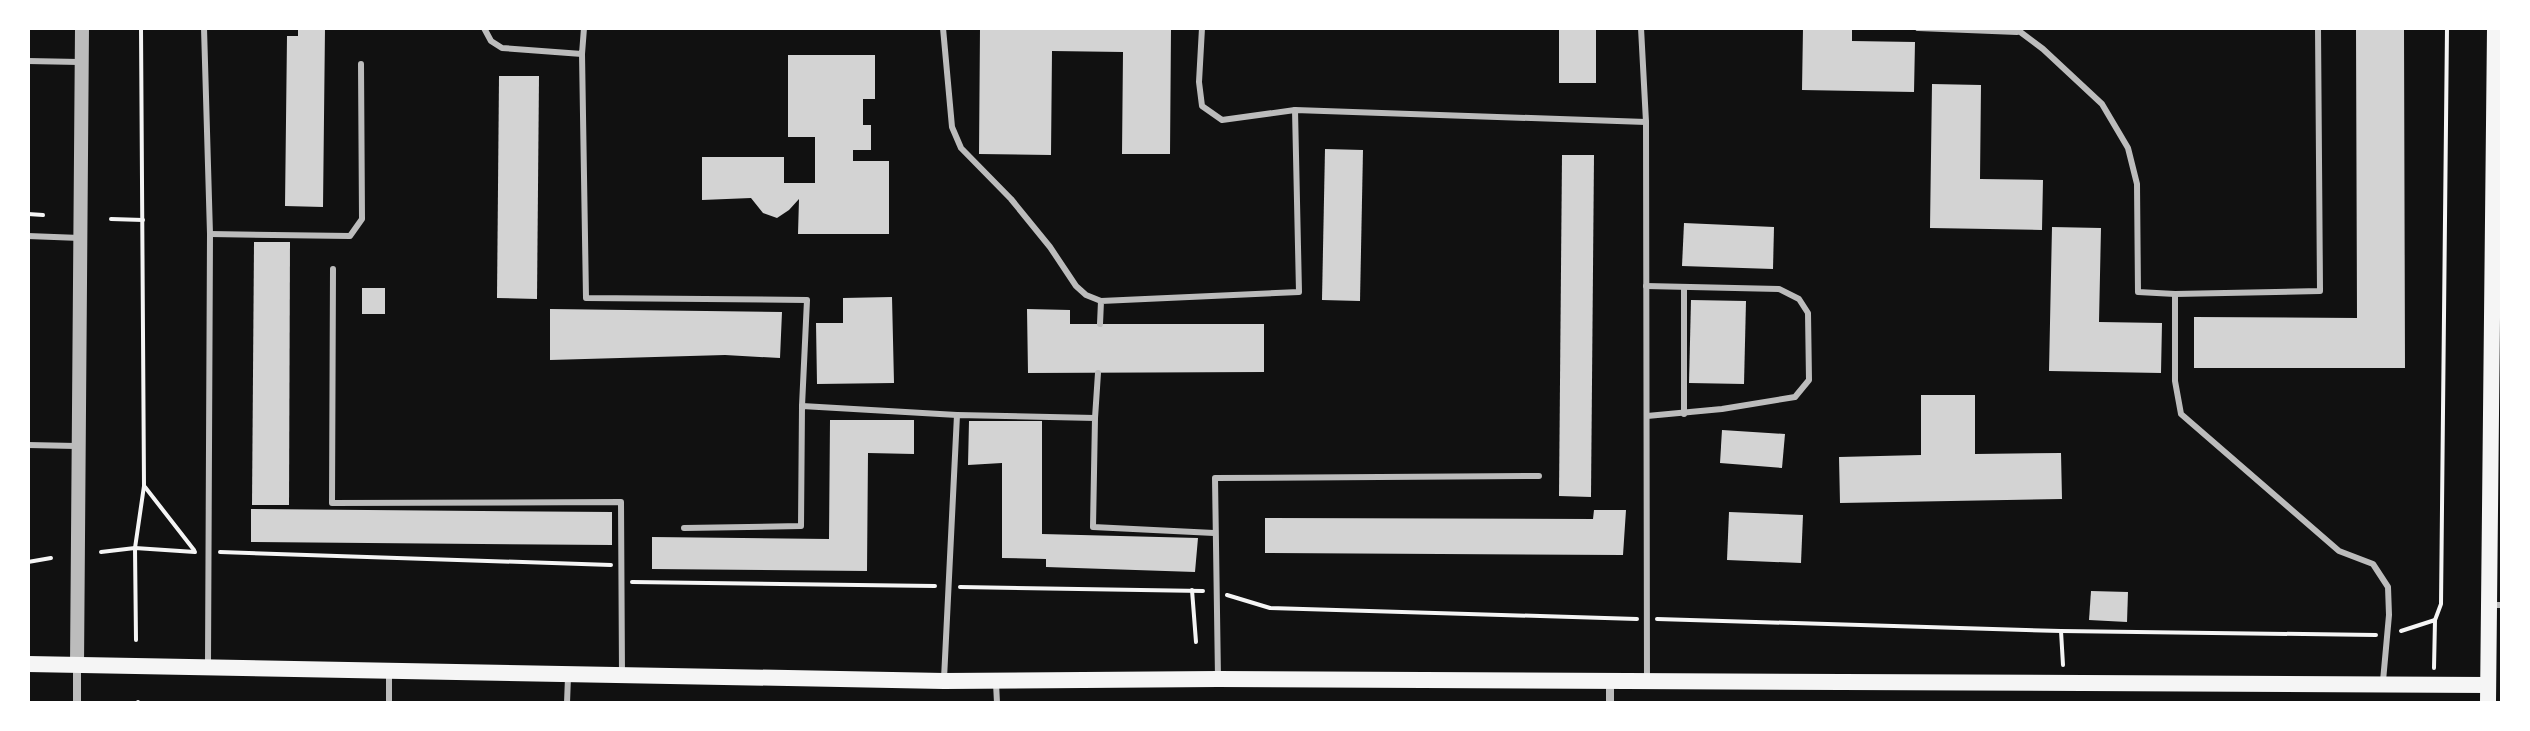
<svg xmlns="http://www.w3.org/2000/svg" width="2530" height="731" font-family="'Noto Sans',sans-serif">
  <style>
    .building { fill: #d3d3d3 }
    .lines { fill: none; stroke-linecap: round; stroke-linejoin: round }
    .path { stroke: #f5f5f5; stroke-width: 4 }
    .service { stroke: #bcbcbc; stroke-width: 6 }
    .minor { stroke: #bcbcbc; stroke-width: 8 }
    .tertiary { stroke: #bcbcbc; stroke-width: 14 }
    .secondary { stroke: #f5f5f5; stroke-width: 16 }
  </style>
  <rect width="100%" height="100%" fill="#111"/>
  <g class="building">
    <path d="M 298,28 L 325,28 L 323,207 L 285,206 L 287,36 L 298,36 Z"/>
    <path d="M 980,28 L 1171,28 L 1170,154 L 1122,154 L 1123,52 L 1052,51 L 1051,155 L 979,154 Z"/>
    <rect x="1559" y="28" width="37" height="55"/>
    <path d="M 1803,28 L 1852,28 L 1852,41 L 1915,42 L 1914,92 L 1802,90 Z"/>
    <path d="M 2356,28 L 2404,28 L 2405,368 L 2194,368 L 2194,317 L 2357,318 Z"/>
    <path d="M 788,55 L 875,55 L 875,99 L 863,99 L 863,125 L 871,125 L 871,150 L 853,150 L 853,161 L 889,161 L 889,234 L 798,234 L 799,199 L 789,210 L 777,218 L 763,213 L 751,198 L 702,200 L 702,157 L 784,157 L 784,183 L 815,183 L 815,137 L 788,137 Z"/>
    <path d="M 499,76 L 539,76 L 537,299 L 497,298 Z"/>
    <path d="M 1932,84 L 1981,85 L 1980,179 L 2043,180 L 2042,230 L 1930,228 Z"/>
    <path d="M 1325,149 L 1363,150 L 1360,301 L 1322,300 Z"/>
    <path d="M 1562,155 L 1594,155 L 1591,497 L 1559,496 Z"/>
    <path d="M 1684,223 L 1774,227 L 1773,269 L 1682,266 Z"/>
    <path d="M 2052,227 L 2101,228 L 2099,322 L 2162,323 L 2161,373 L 2049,371 Z"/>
    <path d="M 254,242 L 290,242 L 289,505 L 252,505 Z"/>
    <rect x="362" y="288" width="23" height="26"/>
    <path d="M 892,297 L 894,383 L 817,384 L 816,323 L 843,323 L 843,298 Z"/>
    <path d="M 1691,300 L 1746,301 L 1744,384 L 1689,383 Z"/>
    <path d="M 550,309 L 782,312 L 780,358 L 725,355 L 550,360 Z"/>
    <path d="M 1027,309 L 1070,310 L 1070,324 L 1264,324 L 1264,372 L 1028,373 Z"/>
    <path d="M 1921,395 L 1975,395 L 1975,454 L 2061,453 L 2062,499 L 1840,503 L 1839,457 L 1921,455 Z"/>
    <path d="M 830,420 L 914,420 L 914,454 L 868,453 L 867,571 L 652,569 L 652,537 L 829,539 Z"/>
    <path d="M 969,421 L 1042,421 L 1042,534 L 1198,538 L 1195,572 L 1046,567 L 1046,559 L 1002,558 L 1002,463 L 968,465 Z"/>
    <path d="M 1722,430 L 1785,434 L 1782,468 L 1720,463 Z"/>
    <path d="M 251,509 L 612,512 L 612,545 L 251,542 Z"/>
    <path d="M 1594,510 L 1626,510 L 1623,555 L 1265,553 L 1265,518 L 1593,519 Z"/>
    <path d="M 1729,512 L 1803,515 L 1801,563 L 1727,560 Z"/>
    <path d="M 2091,591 L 2128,592 L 2127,622 L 2089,620 Z"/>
  </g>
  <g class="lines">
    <g class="path">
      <path d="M 28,214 L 43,215"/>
      <path d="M 111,219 L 143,220"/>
      <path d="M 145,487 L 194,550"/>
      <path d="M 101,552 L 135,548 L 195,552"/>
      <path d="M 220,552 L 611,565"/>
      <path d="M 28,562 L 51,558"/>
      <path d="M 632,582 L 935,586"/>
      <path d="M 960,587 L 1203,591"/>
      <path d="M 1192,590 L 1196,642"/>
      <path d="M 1227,595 L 1270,608 L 1637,619"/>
      <path d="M 1657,619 L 2061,631 L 2376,635"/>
      <path d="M 2435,620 L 2441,604 L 2447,28"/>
      <path d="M 2061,631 L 2063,665"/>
      <path d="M 2401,631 L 2435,620 L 2434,668"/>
      <path d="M 136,640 L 135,548 L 144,486 L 141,28"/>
      <path d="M 138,702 L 138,703"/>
    </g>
    <g class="service">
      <path d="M 204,28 L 210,234 L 208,664"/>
      <path d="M 484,28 L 491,41 L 502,48 L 582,54 L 584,28"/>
      <path d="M 943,28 L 952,127 L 961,148 L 1011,199 L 1050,247 L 1076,286 L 1086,295 L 1101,301"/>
      <path d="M 1202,28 L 1199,82 L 1202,106 L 1222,120 L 1295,110"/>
      <path d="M 1641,28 L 1646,122 L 1647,680"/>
      <path d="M 1918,28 L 2017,32"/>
      <path d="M 2015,28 L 2043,49 L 2102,104 L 2128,148 L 2137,184 L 2138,292 L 2175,294 L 2320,291 L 2318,28"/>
      <path d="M 582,54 L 586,298 L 807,300 L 802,406"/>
      <path d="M 28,61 L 79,62"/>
      <path d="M 210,234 L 350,236 L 362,219 L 361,64"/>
      <path d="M 28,236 L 80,238"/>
      <path d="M 333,269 L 332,503 L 621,502 L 622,673"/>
      <path d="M 1646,286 L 1779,289 L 1799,299 L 1808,313 L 1809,380 L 1795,397 L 1722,409 L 1647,416"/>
      <path d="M 1684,287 L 1684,414"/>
      <path d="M 2175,294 L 2175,381 L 2181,414 L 2339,551 L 2373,564 L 2388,587 L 2389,615 L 2383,681"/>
      <path d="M 1100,324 L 1101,301 L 1299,292 L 1295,110 L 1646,122"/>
      <path d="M 1095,418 L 1098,373"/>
      <path d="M 28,445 L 76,446"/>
      <path d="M 684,528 L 801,526 L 802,406 L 957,415"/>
      <path d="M 2489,605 L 2502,605"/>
      <path d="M 1218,678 L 1215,478 L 1539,476"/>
      <path d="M 944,679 L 957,415 L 1095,418 L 1093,527 L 1214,533"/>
      <path d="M 996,683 L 997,703"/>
      <path d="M 389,703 L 389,674"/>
      <path d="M 567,703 L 568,677"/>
    </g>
    <g class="minor">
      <path d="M 1610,681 L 1610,703"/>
      <path d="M 77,703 L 77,666"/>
    </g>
    <path class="tertiary" d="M 77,665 L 82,28"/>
    <g class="secondary">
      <path d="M 28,664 L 944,681 L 1218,679 L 2488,685"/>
      <path d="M 2488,703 L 2495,28"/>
    </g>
  </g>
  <rect width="2530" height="731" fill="none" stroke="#ffffff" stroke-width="60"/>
</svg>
